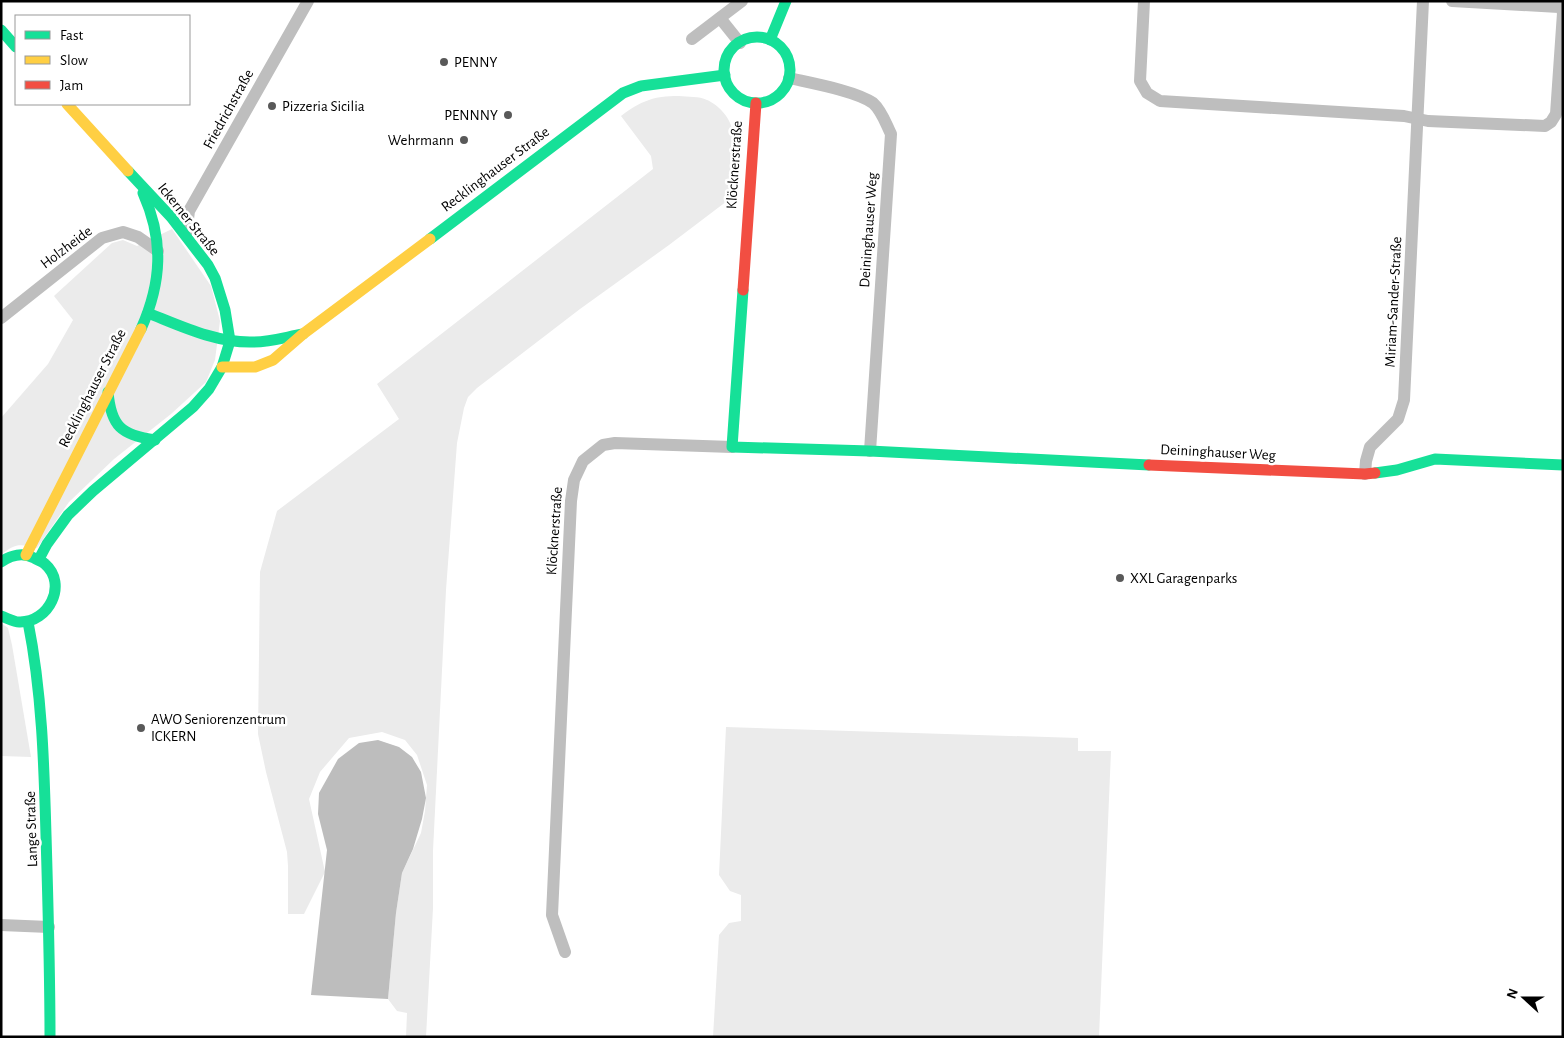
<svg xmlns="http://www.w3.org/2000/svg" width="1564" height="1038" font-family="'Alegreya Sans',sans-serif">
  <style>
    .green { fill: #ebebeb }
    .water { fill: #bdbdbd }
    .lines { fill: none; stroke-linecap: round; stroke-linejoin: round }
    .street { stroke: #bebebe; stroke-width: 12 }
    .fast { stroke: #16e098; stroke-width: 11 }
    .slow { stroke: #ffcf43; stroke-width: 11 }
    .jam { stroke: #f24e42; stroke-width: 11 }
    .poi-dot { fill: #595959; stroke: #fff; stroke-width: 2 }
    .labels { text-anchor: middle; stroke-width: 5; stroke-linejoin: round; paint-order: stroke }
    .poi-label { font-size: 15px; fill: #000; stroke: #fff; text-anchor: start }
    .street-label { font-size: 15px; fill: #000; stroke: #fff }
  </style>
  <rect width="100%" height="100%" fill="#fff"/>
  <g class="green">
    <path d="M 679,96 C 688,97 699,96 707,100 C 717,104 730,117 732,129 L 731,198 L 669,245 L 580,309 L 477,388 L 468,397 L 464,408 L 457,443 L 446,590 L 433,851 L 433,908 L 426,1037 L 406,1037 L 407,1013 L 397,1011 L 388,999 L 396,913 L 402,873 L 421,833 L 425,811 L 427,785 L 417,755 L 405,740 L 382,732 L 349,738 L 320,772 L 309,799 L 325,872 L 304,914 L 288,914 L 288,866 L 287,852 L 266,772 L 258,734 L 260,572 L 277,511 L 399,419 L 377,384 L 653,169 L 651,156 L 621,116 C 641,101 653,96 679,96 Z"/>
    <path d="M 172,229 L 211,286 L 220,321 L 215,360 L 206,382 L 171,414 L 114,459 L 69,502 L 37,548 C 20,544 15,543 1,555 L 1,418 L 48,364 L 73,320 L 54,296 L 112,243 L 123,240 L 137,246 Z"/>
    <path d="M 1,623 L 8,628 L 12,645 L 31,757 L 1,756 Z"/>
    <path d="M 726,727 L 1078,738 L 1078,751 L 1111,751 L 1099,1037 L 713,1037 L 719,935 L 729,923 L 741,921 L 741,895 L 730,891 L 719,875 Z"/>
  </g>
  <path class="water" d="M 378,740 L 399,747 L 412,757 L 421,772 L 426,798 L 422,819 L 413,849 L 402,873 L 396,913 L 388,999 L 311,995 L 327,850 L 318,814 L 319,793 L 338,759 L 359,743 Z"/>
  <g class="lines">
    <g class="street">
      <path d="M 1144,1 L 1140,81 L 1147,93 L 1160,101 L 1404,116 L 1428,121 L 1545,126 L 1551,122 L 1556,114 L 1563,13"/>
      <path d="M 1452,1 L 1559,7 L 1563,11"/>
      <path d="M 720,18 L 740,43"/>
      <path d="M 692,39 L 742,1"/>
      <path d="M 789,78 C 811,83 856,91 873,103 C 882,111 886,124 891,134 L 870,451"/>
      <path d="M 186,235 L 189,211 L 308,1"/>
      <path d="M 1,318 L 102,238 L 123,232 L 138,237 L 158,251"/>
      <path d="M 1365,474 L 1366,461 L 1370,447 L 1398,419 L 1404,400 L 1423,1"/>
      <path d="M 1,925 L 49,927"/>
      <path d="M 565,952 L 552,915 L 571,501 L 574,480 L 583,461 L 603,445 L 615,443 L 732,447"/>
    </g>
    <g class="fast">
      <path d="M 1,30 L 16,47"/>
      <circle cx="757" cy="70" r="33"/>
      <path d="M 770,40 L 786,1"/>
      <path d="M 430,239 L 623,93 L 641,86 L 725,75"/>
      <path d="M 743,290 L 732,447 L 870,451 L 1149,465"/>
      <path d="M 148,313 C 181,326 216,343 253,342 C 270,342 286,337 303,334"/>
      <path d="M 141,329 C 162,282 164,240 143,193"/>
      <path d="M 108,392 C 111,426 121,435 155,440"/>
      <path d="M 1375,473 L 1397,470 L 1435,459 L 1563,465"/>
      <path d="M 39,559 L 47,544 L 68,515 L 93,491 L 193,407 L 209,389 L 222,367 L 230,341 L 225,310 L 215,278 L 208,265 L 171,217 L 128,171"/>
      <path d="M 1,562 C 11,555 23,552 34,558 C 37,560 42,561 45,564 C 68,584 49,623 19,622 C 14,622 7,618 1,616"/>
      <path d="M 28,622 C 42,692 44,763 46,835 C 48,902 50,970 50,1037"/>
    </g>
    <g class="slow">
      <path d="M 67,104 L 128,171"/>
      <path d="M 222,367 L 255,367 L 273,360 L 303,334 L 430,239"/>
      <path d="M 26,555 L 141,329"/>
    </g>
    <g class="jam">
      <path d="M 743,290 L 756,103"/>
      <path d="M 1149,465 L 1365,474 L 1375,473"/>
    </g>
  </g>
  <g class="poi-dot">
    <circle cx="444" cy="62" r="5"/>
    <circle cx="272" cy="106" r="5"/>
    <circle cx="508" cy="115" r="5"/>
    <circle cx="464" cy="140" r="5"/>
    <circle cx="1120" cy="578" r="5"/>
    <circle cx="141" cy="728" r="5"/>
  </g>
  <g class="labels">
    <g class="poi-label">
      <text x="454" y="67">PENNY</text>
      <text x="282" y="111">Pizzeria Sicilia</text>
      <text x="498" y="120" text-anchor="end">PENNNY</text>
      <text x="454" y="145" text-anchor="end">Wehrmann</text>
      <text x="1130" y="583">XXL Garagenparks</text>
      <text x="151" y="724">AWO Seniorenzentrum<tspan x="151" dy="17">ICKERN</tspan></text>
    </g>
    <g class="street-label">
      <text transform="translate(228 109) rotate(-61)" y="5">Friedrichstraße</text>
      <text transform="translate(734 165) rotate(-86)" y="5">Klöcknerstraße</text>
      <text transform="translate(495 169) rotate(-37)" y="5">Recklinghauser Straße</text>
      <text transform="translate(189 219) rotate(51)" y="5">Ickerner Straße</text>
      <text transform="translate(868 230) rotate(-86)" y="5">Deininghauser Weg</text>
      <text transform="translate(66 247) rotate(-37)" y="5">Holzheide</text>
      <text transform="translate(1393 302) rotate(-87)" y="5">Miriam-Sander-Straße</text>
      <text transform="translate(92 388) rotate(-63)" y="5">Recklinghauser Straße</text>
      <text transform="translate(1218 452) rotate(3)" y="5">Deininghauser Weg</text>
      <text transform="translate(554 531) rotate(-86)" y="5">Klöcknerstraße</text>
      <text transform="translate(31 829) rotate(-92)" y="5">Lange Straße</text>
    </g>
  </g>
  <rect width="1564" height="1038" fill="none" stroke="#000000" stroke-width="5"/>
  <rect x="15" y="15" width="175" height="90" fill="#ffffff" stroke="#999999"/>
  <rect x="25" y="31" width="25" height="8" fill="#16e098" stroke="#999999"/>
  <text x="60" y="40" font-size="15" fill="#000000">Fast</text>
  <rect x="25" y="56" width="25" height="8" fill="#ffcf43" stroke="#999999"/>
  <text x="60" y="65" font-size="15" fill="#000000">Slow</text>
  <rect x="25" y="81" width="25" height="8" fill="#f24e42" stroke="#999999"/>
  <text x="60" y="90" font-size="15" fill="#000000">Jam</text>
  <g transform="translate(1524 998) rotate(291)" stroke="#ffffff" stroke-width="4" paint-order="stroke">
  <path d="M0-4L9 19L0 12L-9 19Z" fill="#000000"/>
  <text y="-8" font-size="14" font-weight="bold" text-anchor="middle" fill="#000000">N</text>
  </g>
</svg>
